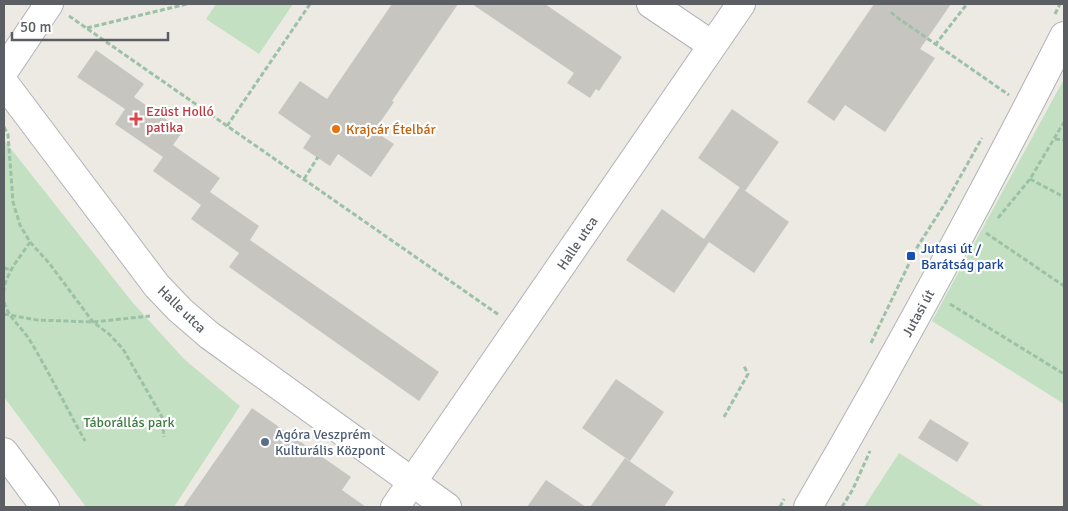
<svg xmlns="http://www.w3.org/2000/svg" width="1068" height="511" font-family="Signika,sans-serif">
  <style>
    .green { fill: #c3e1c2 }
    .building { fill: #c7c5c0 }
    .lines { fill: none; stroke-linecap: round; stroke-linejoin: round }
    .minor-casing { stroke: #b0b3b7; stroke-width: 30 }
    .path { stroke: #9cc1a6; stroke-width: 3; stroke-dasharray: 5 2.5; stroke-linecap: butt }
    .minor { stroke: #fff; stroke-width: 28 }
    .health-dot { fill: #e0444e; stroke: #fff; stroke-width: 2 }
    .food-dot { fill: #e8710a; stroke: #fff; stroke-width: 2 }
    .transit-dot { fill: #1a4fb4; stroke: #fff; stroke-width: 2 }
    .service-dot { fill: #5c6f8a; stroke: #fff; stroke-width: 2 }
    .labels { text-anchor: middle; stroke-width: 4.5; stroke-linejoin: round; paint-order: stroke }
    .health-label { font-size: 14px; fill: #be3a42; stroke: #fff; text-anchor: start }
    .food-label { font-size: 14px; fill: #c56008; stroke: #fff; text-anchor: start }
    .street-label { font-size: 14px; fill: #5b5e62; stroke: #fff }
    .transit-label { font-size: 14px; fill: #164399; stroke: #fff; text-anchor: start }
    .park-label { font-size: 14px; fill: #3e7e41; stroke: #fff }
    .service-label { font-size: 14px; fill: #4e5e75; stroke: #fff; text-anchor: start }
  </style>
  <rect width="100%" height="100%" fill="#eceae3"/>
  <g class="green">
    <path d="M 216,4 L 293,4 L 259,54 L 206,19 Z"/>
    <path d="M 1064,79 L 1064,404 L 932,321 Z"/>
    <path d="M 4,140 L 133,303 L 184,359 L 240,406 L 174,507 L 86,507 L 4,397 Z"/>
    <path d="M 899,453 L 984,507 L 864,507 Z"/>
  </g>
  <g class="building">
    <path d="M 392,4 L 458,4 L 392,101 L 394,102 L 374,131 L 394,144 L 371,177 L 338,154 L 330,166 L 303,148 L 311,136 L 278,113 L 300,81 L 327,99 Z"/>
    <path d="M 472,4 L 545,4 L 622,57 L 599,91 L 596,89 L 590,98 L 567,83 L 574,73 Z"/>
    <path d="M 874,4 L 951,4 L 920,49 L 935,58 L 885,132 L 845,105 L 834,121 L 807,102 Z"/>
    <path d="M 96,50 L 144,84 L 134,97 L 183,131 L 173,145 L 220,178 L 210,192 L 259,226 L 250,240 L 439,372 L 419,401 L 229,267 L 239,253 L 191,219 L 201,205 L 153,171 L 163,157 L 115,124 L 125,109 L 77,77 Z"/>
    <path d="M 732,109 L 779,142 L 745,191 L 698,158 Z"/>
    <path d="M 740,187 L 789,222 L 754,273 L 709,242 L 674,293 L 626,260 L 662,209 L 704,239 Z"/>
    <path d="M 616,379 L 664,412 L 630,461 L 582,428 Z"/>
    <path d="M 252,408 L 351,477 L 342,490 L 366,507 L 183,507 Z"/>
    <path d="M 930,419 L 969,443 L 957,462 L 918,438 Z"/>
    <path d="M 625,458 L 674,492 L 664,507 L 590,507 Z"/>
    <path d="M 546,480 L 586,507 L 527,507 Z"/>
  </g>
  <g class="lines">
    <g class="minor-casing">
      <g id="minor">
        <path d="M 651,4 L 712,45"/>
        <path d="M 4,71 L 49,4"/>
        <path d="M 4,83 L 157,286 L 180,310 L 209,335 L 447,507"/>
        <path d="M 4,452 L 45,507"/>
        <path d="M 395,507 L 741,4"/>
        <path d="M 808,507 C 898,353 983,195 1064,36"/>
      </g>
    </g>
    <g class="path">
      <path d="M 891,12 L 895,16 L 1009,95"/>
      <path d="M 1055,14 L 1060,4"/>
      <path d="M 69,16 L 499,315"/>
      <path d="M 87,28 L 187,4"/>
      <path d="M 935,45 L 967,4"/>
      <path d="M 227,126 L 310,4"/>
      <path d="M 4,127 L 8,135 L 13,202 L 20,225 L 30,242 L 49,263 L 93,322 L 109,334 L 123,349 L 162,417 L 164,437"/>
      <path d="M 1055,139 L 1064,140"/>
      <path d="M 304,179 L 318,157"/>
      <path d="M 1030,179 L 1064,197"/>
      <path d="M 998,218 L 1030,179 L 1064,122"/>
      <path d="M 986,233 L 1064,286"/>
      <path d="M 30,242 C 19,259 0,279 4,301 C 7,316 21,327 29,339 C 49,372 66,407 85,441"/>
      <path d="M 4,268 L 11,270"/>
      <path d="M 950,304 L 1064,374"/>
      <path d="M 4,314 L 37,320 L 93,322 L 150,316"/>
      <path d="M 871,343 L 916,249 L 946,202 L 982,138"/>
      <path d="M 724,417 L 748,374 L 744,366"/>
      <path d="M 780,507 L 784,499"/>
      <path d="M 842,507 L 853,489 L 870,451"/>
    </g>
    <use href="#minor" class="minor"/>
  </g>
  <path class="health-dot" d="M133.5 111.5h5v5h5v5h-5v5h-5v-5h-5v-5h5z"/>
  <circle class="food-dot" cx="336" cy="129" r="5"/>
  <rect class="transit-dot" x="906" y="251" width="10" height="10" rx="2.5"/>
  <circle class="service-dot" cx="265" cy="442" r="5"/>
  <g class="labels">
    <g class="health-label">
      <text x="146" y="116">Ezüst Holló<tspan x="146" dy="16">patika</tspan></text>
    </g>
    <g class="food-label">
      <text x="346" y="134">Krajcár Ételbár</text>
    </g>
    <g class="street-label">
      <text transform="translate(577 243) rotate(-56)" y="5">Halle utca</text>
      <text transform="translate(182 309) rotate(44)" y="5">Halle utca</text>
      <text transform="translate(918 313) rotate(-61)" y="5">Jutasi út</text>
    </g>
    <g class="transit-label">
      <text x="921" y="253">Jutasi út /<tspan x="921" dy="16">Barátság park</tspan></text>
    </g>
    <g class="park-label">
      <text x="129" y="427">Táborállás park</text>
    </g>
    <g class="service-label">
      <text x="275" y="439">Agóra Veszprém<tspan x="275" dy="16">Kulturális Központ</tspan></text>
    </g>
  </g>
  <rect width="1068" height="511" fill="none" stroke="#5b5e62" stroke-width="10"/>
  <path d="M12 32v8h156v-8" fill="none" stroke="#5b5e62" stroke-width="2.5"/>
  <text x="20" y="32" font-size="15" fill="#5b5e62" stroke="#ffffff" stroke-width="4" paint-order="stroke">50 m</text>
</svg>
